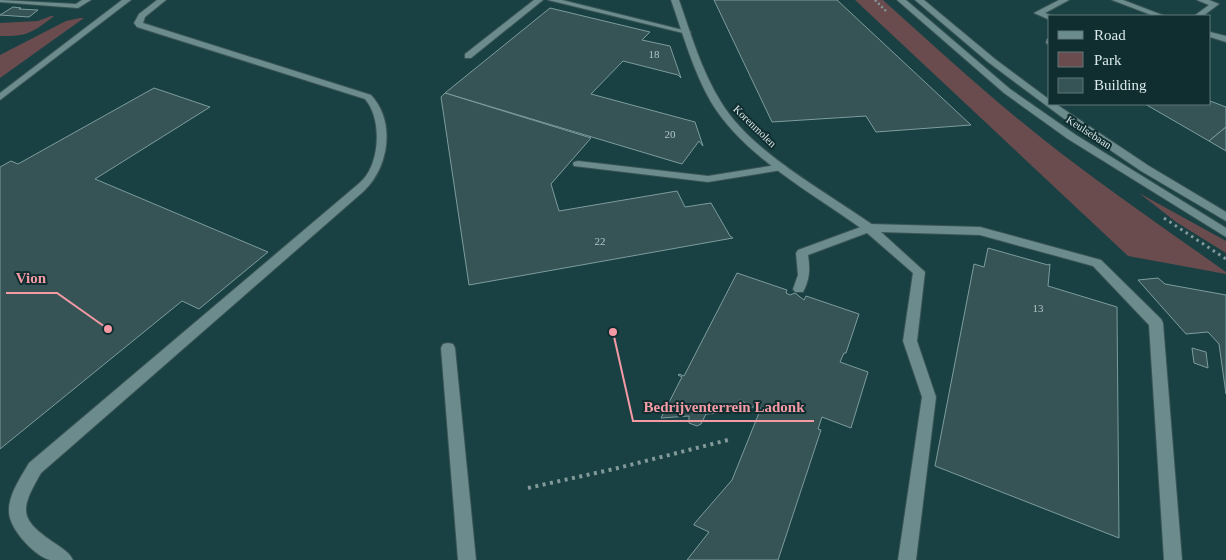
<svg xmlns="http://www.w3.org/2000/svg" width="1226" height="560" font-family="Georgia,serif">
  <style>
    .built { fill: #194143; fill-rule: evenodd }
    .green { fill: #6a4b4e }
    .building { fill: #365355; stroke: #7d9c9d }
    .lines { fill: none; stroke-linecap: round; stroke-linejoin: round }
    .service-casing { stroke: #3a5455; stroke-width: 2 }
    .minor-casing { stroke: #3a5455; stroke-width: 2 }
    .secondary-casing { stroke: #3a5455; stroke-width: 2 }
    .path-far2 { stroke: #83999a; stroke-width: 2.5; stroke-dasharray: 2 2.5; stroke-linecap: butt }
    .path-far1 { stroke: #83999a; stroke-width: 3; stroke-dasharray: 2.5 4; stroke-linecap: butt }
    .path { stroke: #83999a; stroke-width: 4; stroke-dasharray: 3 4.5; stroke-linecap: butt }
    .service { fill: #6c8b8c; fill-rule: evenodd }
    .minor { fill: #6c8b8c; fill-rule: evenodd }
    .secondary { fill: #6c8b8c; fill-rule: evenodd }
    .labels { text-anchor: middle; stroke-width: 4; stroke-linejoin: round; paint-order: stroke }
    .number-label { font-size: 11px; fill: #b0c4c5 }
    .far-street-label { font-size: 11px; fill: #d9e9ea; stroke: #102d2f }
    .leader { fill: none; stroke: #f49aa4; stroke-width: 2 }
    .callout-dot { fill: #f49aa4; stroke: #102d2f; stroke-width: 2 }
    .callout-label { font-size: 15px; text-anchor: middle; font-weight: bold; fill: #f49aa4; stroke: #102d2f; stroke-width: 4; stroke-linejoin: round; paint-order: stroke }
  </style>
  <rect width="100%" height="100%" fill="#1b3739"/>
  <path class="built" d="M 0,0 L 1226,0 L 1226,560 L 0,560 ZM 1050,16 L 1210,16 L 1210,104 L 1050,104 Z"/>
  <g class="green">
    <path d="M 855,0 L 883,0 C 941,52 999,106 1062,154 C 1116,195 1171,233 1226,272 L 1226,274 L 1128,256 Z"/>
    <path d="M 51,16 L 54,16 C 34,32 26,37 0,36 L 0,23 L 38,21 Z"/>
    <path d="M 80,18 L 84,18 L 0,78 L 0,55 L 66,21 Z"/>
    <path d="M 1139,193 L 1226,241 L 1226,253 L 1176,222 Z"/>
  </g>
  <g class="building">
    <path d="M 714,0 L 837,0 L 971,125 L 876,132 L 866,116 L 772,122 Z"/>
    <path d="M 13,7 L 21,8 L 19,9 L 38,10 L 29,17 L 0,15 Z"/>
    <path d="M 550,8 L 650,32 L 642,40 L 670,46 L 681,78 L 678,75 L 623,61 L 591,94 L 695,122 L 703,146 L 699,141 L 682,164 L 445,93 Z"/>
    <path d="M 154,88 L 210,107 L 95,179 L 268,252 L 199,309 L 182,301 L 0,449 L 0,167 L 11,161 L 18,164 Z"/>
    <path d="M 445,93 L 591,138 L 551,184 L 559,211 L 677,191 L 685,207 L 711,203 L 730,236 L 733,238 L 469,285 L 441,97 Z"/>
    <path d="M 1210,101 L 1226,107 L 1226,127 L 1209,141 L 1145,104 L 1210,104 Z"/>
    <path d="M 1226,127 L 1226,151 L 1209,141 Z"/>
    <path d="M 988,248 L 1048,265 L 1050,264 L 1048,286 L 1117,307 L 1119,538 L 935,466 L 974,264 L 984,267 Z"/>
    <path d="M 737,273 L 787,290 L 786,293 L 790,295 L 795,293 L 804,300 L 806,296 L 859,314 L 846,353 L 844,353 L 840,362 L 868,372 L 851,428 L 822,417 L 818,429 L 821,430 L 778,560 L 687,560 L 709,532 L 694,525 L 694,524 L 732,480 L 761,408 L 755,406 L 751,408 L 747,407 L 744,402 L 739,400 L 734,412 L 706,414 L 701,424 L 697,426 L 689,423 L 689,416 L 661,418 L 682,377 L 678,375 L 679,374 L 684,376 Z"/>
    <path d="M 1158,278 L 1165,284 L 1226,295 L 1226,394 L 1219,344 L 1208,332 L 1186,334 L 1138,280 Z"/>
    <path d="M 1192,348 L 1206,352 L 1208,368 L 1194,363 Z"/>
  </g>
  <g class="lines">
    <g class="service-casing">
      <g id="service">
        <path d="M 0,0 L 76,4 L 82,0 L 91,0 L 78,8 L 0,2 Z"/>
        <path d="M 122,0 L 131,0 L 0,100 L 0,93 Z"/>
        <path d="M 157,0 L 166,0 L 145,17 L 143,23 L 371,95 C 396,122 389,167 364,191 L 41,473 C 19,511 19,519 56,544 C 63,549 69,552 73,560 C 66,560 56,560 50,560 C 34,556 9,528 9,512 C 8,495 21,477 29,463 L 356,186 C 361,182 366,177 369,171 C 380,151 380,116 365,99 L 137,27 L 134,23 L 139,14 Z"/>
        <path d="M 534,0 L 543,0 L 471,58 L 465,58 L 465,54 Z"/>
        <path d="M 548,0 L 562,0 L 691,32 L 687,34 Z"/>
        <path d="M 1059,0 L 1069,0 L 1045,13 L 1053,16 L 1050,16 L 1050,20 L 1034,13 Z"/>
        <path d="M 1112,0 L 1123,0 L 1165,16 L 1154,16 Z"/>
        <path d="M 1197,0 L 1209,0 L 1219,4 L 1203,16 L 1194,16 L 1209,5 Z"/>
        <path d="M 1210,32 L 1226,36 L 1226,42 L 1210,37 Z"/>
        <path d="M 1047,39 L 1050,39 L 1050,45 L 1046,43 Z"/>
        <path d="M 578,161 L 708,176 L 782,164 L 787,167 L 782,170 L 708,182 L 574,166 L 573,164 L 574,162 Z"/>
        <path d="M 869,224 L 980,227 L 1101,260 L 1161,319 L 1163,323 L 1182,560 L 1164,560 L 1149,325 L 1093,266 L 980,235 L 881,232 L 925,272 L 917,341 L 936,397 L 916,560 L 898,560 L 922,397 L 903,341 L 913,273 L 867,233 L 808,255 C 810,269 810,279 803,292 L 795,292 L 793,289 L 798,275 L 796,253 L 798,250 Z"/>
        <path d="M 448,343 L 453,344 L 455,348 L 476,560 L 458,560 L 441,348 L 443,344 Z"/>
      </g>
    </g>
    <g class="minor-casing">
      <path id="minor" d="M 671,0 L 679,0 C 691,34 701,70 721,102 C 751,152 825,191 873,225 L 875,228 L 873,231 L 865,231 C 814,194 744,157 711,102 C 693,71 683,34 671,0 Z"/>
    </g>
    <g class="secondary-casing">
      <g id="secondary">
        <path d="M 897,0 L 906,0 L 1010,89 L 1076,135 L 1226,228 L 1226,237 L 1068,139 L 1004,93 Z"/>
        <path d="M 915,0 L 924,0 L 995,59 L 1050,100 L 1050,104 L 1056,104 L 1149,166 L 1226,212 L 1226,221 L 1141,171 L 1063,118 L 988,62 Z"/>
      </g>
    </g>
    <path class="path-far2" d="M 875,0 L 887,12"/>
    <path class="path-far1" d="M 1164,218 L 1226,259"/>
    <path class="path" d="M 528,488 L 614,469 L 728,440"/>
    <use href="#service" class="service"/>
    <use href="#minor" class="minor"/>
    <use href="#secondary" class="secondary"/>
  </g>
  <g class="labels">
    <g class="number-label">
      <text x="654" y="58">18</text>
      <text x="670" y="138">20</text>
      <text x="600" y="245">22</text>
      <text x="1038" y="312">13</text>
    </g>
    <g class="far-street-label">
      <text transform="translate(755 126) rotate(44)" y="4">Korenmolen</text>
      <text transform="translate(1089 132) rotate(33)" y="4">Keulsebaan</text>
    </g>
  </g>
  <path class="leader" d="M108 329L57 293H6M613 332L633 421H814"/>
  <g class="callout-dot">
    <circle cx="108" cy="329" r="5"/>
    <circle cx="613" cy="332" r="5"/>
  </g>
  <g class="callout-label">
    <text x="31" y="283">Vion</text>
    <text x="724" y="412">Bedrijventerrein Ladonk</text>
  </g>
  <rect x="1048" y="15" width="162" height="90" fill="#102d2f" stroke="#60787a"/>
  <rect x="1058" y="31" width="25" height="8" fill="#6c8b8c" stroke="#60787a"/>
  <text x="1094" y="40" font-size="15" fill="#d9e9ea">Road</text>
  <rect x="1058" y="52" width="25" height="15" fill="#6a4b4e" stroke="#60787a"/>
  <text x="1094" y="65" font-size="15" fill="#d9e9ea">Park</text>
  <rect x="1058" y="78" width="25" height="15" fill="#365355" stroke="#60787a"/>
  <text x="1094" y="90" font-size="15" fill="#d9e9ea">Building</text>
</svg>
